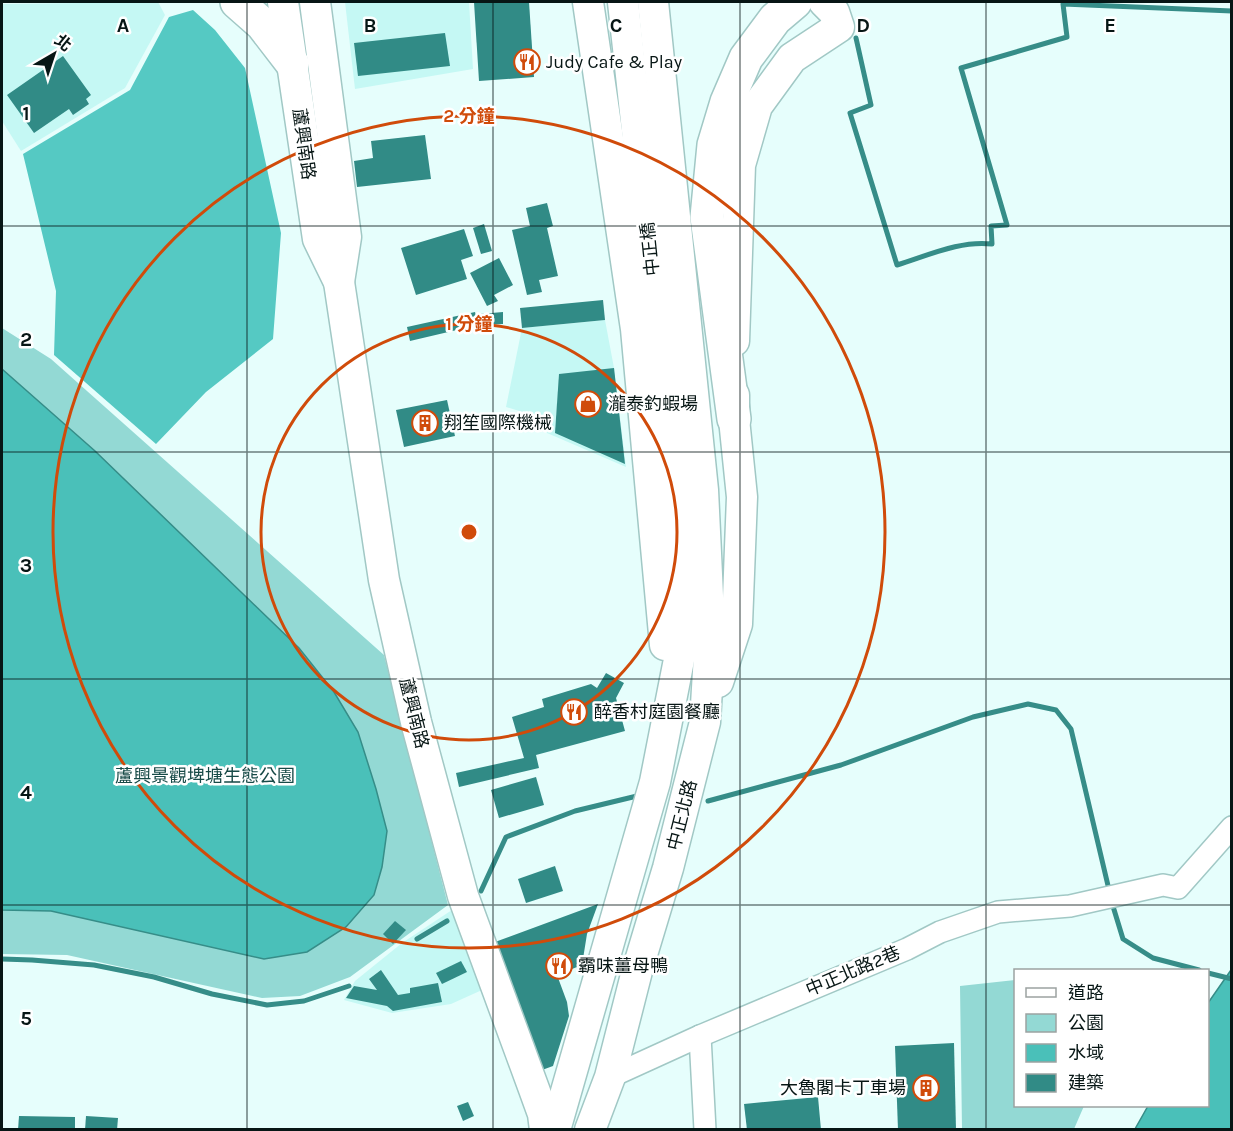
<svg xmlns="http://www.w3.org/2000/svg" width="1233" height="1131" font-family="Karla,'Noto Sans TC',sans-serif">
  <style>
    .built { fill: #c5f8f4 }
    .green { fill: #93d9d4 }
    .forest { fill: #55c9c3 }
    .water { fill: #4ac0b9; stroke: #368d88; stroke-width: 1.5 }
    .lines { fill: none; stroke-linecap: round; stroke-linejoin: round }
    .stream { stroke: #368d88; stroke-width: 5 }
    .building { fill: #318b86 }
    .street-casing { stroke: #a1c8c5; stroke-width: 24 }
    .secondary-casing { stroke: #a1c8c5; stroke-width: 33 }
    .highway-casing { stroke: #a1c8c5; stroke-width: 36 }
    .street { stroke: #fff; stroke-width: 21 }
    .secondary { stroke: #fff; stroke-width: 30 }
    .highway { stroke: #fff; stroke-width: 33 }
    .grid { fill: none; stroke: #071615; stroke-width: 1.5; stroke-opacity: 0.55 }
    .ring { fill: none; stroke: #d04b0a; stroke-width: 3 }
    .labels { text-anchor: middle; stroke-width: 5; stroke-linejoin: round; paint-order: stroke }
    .poi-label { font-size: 18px; fill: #071615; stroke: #fff; text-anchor: start }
    .street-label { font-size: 18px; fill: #071615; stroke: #fff }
    .park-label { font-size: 18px; fill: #174a47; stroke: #fff }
    .grid-label { font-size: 20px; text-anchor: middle; font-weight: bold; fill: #071615; stroke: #fff; stroke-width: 5; stroke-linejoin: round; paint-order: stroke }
    .centre { fill: #d04b0a; stroke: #fff; stroke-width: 3 }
    .ring-label { font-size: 18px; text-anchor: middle; font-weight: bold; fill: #d04b0a; stroke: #fff; stroke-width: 5; stroke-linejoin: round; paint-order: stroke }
  </style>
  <rect width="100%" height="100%" fill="#e6fefc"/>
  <g class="built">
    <path d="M 158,2 L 165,15 L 125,88 L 21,151 L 2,121 L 2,4 Z"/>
    <path d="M 345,2 L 469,2 L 473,69 L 355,89 Z"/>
    <path d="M 605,320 L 614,368 L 626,467 L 547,433 L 548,420 L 506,407 L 522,328 Z"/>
    <path d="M 452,910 L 482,990 L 451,1004 L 392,1013 L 344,1000 L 355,981 L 402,943 Z"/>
  </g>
  <g class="green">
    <path d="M 2,328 L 51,359 L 384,655 L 448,905 L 350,977 L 300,996 L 262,998 L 67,955 L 2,954 Z"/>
    <path d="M 1015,980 L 1016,1106 L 1084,1106 L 1074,1129 L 962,1129 L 960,986 Z"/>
  </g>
  <path class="forest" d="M 193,10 L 215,30 L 245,68 L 281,233 L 273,339 L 206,392 L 156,444 L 54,355 L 56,291 L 23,154 L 130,90 L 169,17 Z"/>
  <g class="water">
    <path d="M 2,369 L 95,451 L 299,648 L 334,692 L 358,732 L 376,789 L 387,831 L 382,867 L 374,895 L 346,927 L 307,952 L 264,959 L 51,911 L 2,910 Z"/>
    <path d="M 1231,970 L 1231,1129 L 1135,1129 L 1148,1106 L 1208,1106 L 1208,1003 Z"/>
  </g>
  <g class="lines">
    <g class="stream">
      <path d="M 856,38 L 871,105 L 850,113 L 897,265 C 927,256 960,240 992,244 L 991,226 L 1007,225 L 961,68 L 1067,37 L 1063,4 L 1232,11"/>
      <path d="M 708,801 L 841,765 L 973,717 L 1028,704 L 1056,710 L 1071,729 L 1110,894"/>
      <path d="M 481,891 L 506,837 L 575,811 L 637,796"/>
      <path d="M 1112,903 L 1123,939 L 1153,958 L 1199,970"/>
      <path d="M 417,939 L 447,921"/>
      <path d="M 2,959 L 32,960 L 94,965 L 154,977 L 212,994 L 267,1005 L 304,1001 L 349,986"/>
      <path d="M 1208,973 L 1232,979"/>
    </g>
  </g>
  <g class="building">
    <path d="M 474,2 L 529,2 L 534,77 L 479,81 Z"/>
    <path d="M 445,33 L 450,66 L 358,76 L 354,43 Z"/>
    <path d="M 63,56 L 91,95 L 86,99 L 89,104 L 73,115 L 69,109 L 34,133 L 7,95 Z"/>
    <path d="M 425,135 L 431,179 L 357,187 L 354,161 L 373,158 L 371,141 Z"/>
    <path d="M 547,203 L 553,226 L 547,228 L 558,276 L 539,280 L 542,292 L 527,295 L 512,230 L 530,226 L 526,208 Z"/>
    <path d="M 484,224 L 492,251 L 481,254 L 473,228 Z"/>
    <path d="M 464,229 L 473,256 L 461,260 L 467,279 L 416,295 L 401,248 Z"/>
    <path d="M 499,258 L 513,285 L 494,295 L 498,301 L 487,306 L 470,273 Z"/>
    <path d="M 603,300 L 605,320 L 522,328 L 520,308 Z"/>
    <path d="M 475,312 L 478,325 L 410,341 L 407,327 Z"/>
    <path d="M 503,312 L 503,324 L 480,325 L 480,314 Z"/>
    <path d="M 614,368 L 625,464 L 555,433 L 559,374 Z"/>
    <path d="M 447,400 L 455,436 L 404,447 L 396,410 Z"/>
    <path d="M 606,673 L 624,683 L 616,698 L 625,731 L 536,755 L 539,768 L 459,787 L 456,773 L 524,758 L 512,717 L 544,707 L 542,699 L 591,684 L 597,688 Z"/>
    <path d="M 536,777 L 544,805 L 499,818 L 491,790 Z"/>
    <path d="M 555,866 L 563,891 L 526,903 L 518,879 Z"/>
    <path d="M 598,904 L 587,934 L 582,965 L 557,975 L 567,1002 L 569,1016 L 553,1066 L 542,1070 L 495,942 Z"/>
    <path d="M 395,921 L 406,930 L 393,944 L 383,934 Z"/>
    <path d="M 461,961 L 467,972 L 442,984 L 436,973 Z"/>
    <path d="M 381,970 L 398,995 L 410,993 L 410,988 L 438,983 L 442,1002 L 393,1011 L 387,1006 L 346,998 L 354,986 L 377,990 L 369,979 Z"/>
    <path d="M 954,1043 L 956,1130 L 898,1130 L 895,1046 Z"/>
    <path d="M 818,1097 L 821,1130 L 747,1130 L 744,1104 Z"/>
    <path d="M 468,1102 L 474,1116 L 463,1121 L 457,1106 Z"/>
    <path d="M 19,1116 L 75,1117 L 75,1130 L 18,1130 Z"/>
    <path d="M 86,1116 L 118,1118 L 117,1130 L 85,1130 Z"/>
  </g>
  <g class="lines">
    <g class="street-casing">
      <g id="street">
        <path d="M 700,1036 L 705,1130"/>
        <path d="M 610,1077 L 700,1036 L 907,949 L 940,932 L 998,912 L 1070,906 L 1163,885 L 1178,888 L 1232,827"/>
      </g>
    </g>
    <g class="secondary-casing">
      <g id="secondary">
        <path d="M 283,2 L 318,239 L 339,282 L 384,580 L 416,722 L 463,896 L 534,1089 L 543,1114 L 545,1130"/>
        <path d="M 315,2 L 346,237 L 339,282"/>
        <path d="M 588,2 L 636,329 L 665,645"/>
        <path d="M 734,341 L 740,165 L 757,106 L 792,58 L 839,27 L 834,12 L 824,2"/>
        <path d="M 718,682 L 737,624 L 742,497 L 734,419 L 734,395"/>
        <path d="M 555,1130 L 655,782 L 685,629 L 677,496 L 623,2"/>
        <path d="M 590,1130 L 610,1077 L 637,971 L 668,868 L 705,722 L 710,638 L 703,490 L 653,2"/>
      </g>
    </g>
    <g class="highway-casing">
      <g id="highway">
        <path d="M 237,2 L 262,24 L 292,63"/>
        <path d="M 734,419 L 707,217 L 714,145 L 727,102 L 746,58 L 775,19 L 795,2"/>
      </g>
    </g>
    <use href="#street" class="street"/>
    <use href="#secondary" class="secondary"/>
    <use href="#highway" class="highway"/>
  </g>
  <path class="grid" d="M 247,2 L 247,1130M 493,2 L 493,1130M 740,2 L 740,1130M 986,2 L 986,1130M 2,226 L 1232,226M 2,452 L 1232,452M 2,679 L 1232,679M 2,905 L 1232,905"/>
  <g class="ring">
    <circle cx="469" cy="532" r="208"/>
    <circle cx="469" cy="532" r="416"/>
  </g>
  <defs>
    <g id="restaurant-ring" transform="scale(1.35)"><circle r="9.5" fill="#fff" stroke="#d04b0a" stroke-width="1.5"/><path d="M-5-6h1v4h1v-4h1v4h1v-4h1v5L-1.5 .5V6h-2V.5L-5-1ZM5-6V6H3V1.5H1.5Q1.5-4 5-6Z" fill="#d04b0a"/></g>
    <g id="shop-ring" transform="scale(1.35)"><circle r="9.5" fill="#fff" stroke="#d04b0a" stroke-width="1.5"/><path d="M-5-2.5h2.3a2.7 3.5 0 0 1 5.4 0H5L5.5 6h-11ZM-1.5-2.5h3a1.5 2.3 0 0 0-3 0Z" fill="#d04b0a"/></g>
    <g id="building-ring" transform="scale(1.35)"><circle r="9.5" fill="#fff" stroke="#d04b0a" stroke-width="1.5"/><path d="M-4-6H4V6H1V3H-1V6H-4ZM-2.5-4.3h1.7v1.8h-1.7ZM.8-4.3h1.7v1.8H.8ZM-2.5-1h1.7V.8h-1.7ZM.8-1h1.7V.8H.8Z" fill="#d04b0a"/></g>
  </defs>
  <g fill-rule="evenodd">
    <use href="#restaurant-ring" x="527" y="62"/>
    <use href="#shop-ring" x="588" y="404"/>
    <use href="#building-ring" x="425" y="423"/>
    <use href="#restaurant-ring" x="574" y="712"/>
    <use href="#restaurant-ring" x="559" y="966"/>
    <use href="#building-ring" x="926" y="1088"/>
  </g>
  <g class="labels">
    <g class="poi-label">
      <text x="546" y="68">Judy Cafe &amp; Play</text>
      <text x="608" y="410">瀧泰釣蝦場</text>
      <text x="444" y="429">翔笙國際機械</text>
      <text x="594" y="718">醉香村庭園餐廳</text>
      <text x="578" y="972">霸味薑母鴨</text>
      <text x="906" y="1094" text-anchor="end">大魯閣卡丁車場</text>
    </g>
    <g class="street-label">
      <text transform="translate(304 144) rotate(82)" y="6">蘆興南路</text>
      <text transform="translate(650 249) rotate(-96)" y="6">中正橋</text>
      <text transform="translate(414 713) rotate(76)" y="6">蘆興南路</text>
      <text transform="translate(682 815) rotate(-76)" y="6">中正北路</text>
      <text transform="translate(853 971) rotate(-23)" y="6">中正北路2巷</text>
    </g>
    <g class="park-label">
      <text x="205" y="782">蘆興景觀埤塘生態公園</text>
    </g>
  </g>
  <g class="grid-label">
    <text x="123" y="32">A</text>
    <text x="370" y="32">B</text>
    <text x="616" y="32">C</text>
    <text x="863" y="32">D</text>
    <text x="1110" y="32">E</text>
    <text x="26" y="120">1</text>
    <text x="26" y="346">2</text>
    <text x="26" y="572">3</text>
    <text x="26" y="799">4</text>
    <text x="26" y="1025">5</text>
  </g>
  <circle cx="469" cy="532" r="9" class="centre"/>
  <g class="ring-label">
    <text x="469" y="122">2 分鐘</text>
    <text x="469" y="330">1 分鐘</text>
  </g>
  <rect width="1233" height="1131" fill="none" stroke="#071615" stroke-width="6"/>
  <rect x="1014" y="969" width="195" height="138" fill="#ffffff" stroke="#9ca2a1" stroke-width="1.5"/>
  <rect x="1026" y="988" width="30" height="9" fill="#ffffff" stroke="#9ca2a1" stroke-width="1.5"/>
  <text x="1068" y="999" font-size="18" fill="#071615">道路</text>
  <rect x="1026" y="1014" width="30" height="18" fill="#93d9d4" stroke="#9ca2a1" stroke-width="1.5"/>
  <text x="1068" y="1029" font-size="18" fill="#071615">公園</text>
  <rect x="1026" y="1044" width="30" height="18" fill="#4ac0b9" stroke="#9ca2a1" stroke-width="1.5"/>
  <text x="1068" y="1059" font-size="18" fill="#071615">水域</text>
  <rect x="1026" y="1074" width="30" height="18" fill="#318b86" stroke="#9ca2a1" stroke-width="1.5"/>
  <text x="1068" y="1089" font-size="18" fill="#071615">建築</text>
  <g transform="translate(54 54) rotate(39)" stroke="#ffffff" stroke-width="4.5" paint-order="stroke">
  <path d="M0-4.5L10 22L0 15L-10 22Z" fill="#071615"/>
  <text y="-9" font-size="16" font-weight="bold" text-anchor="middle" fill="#071615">北</text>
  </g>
</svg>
